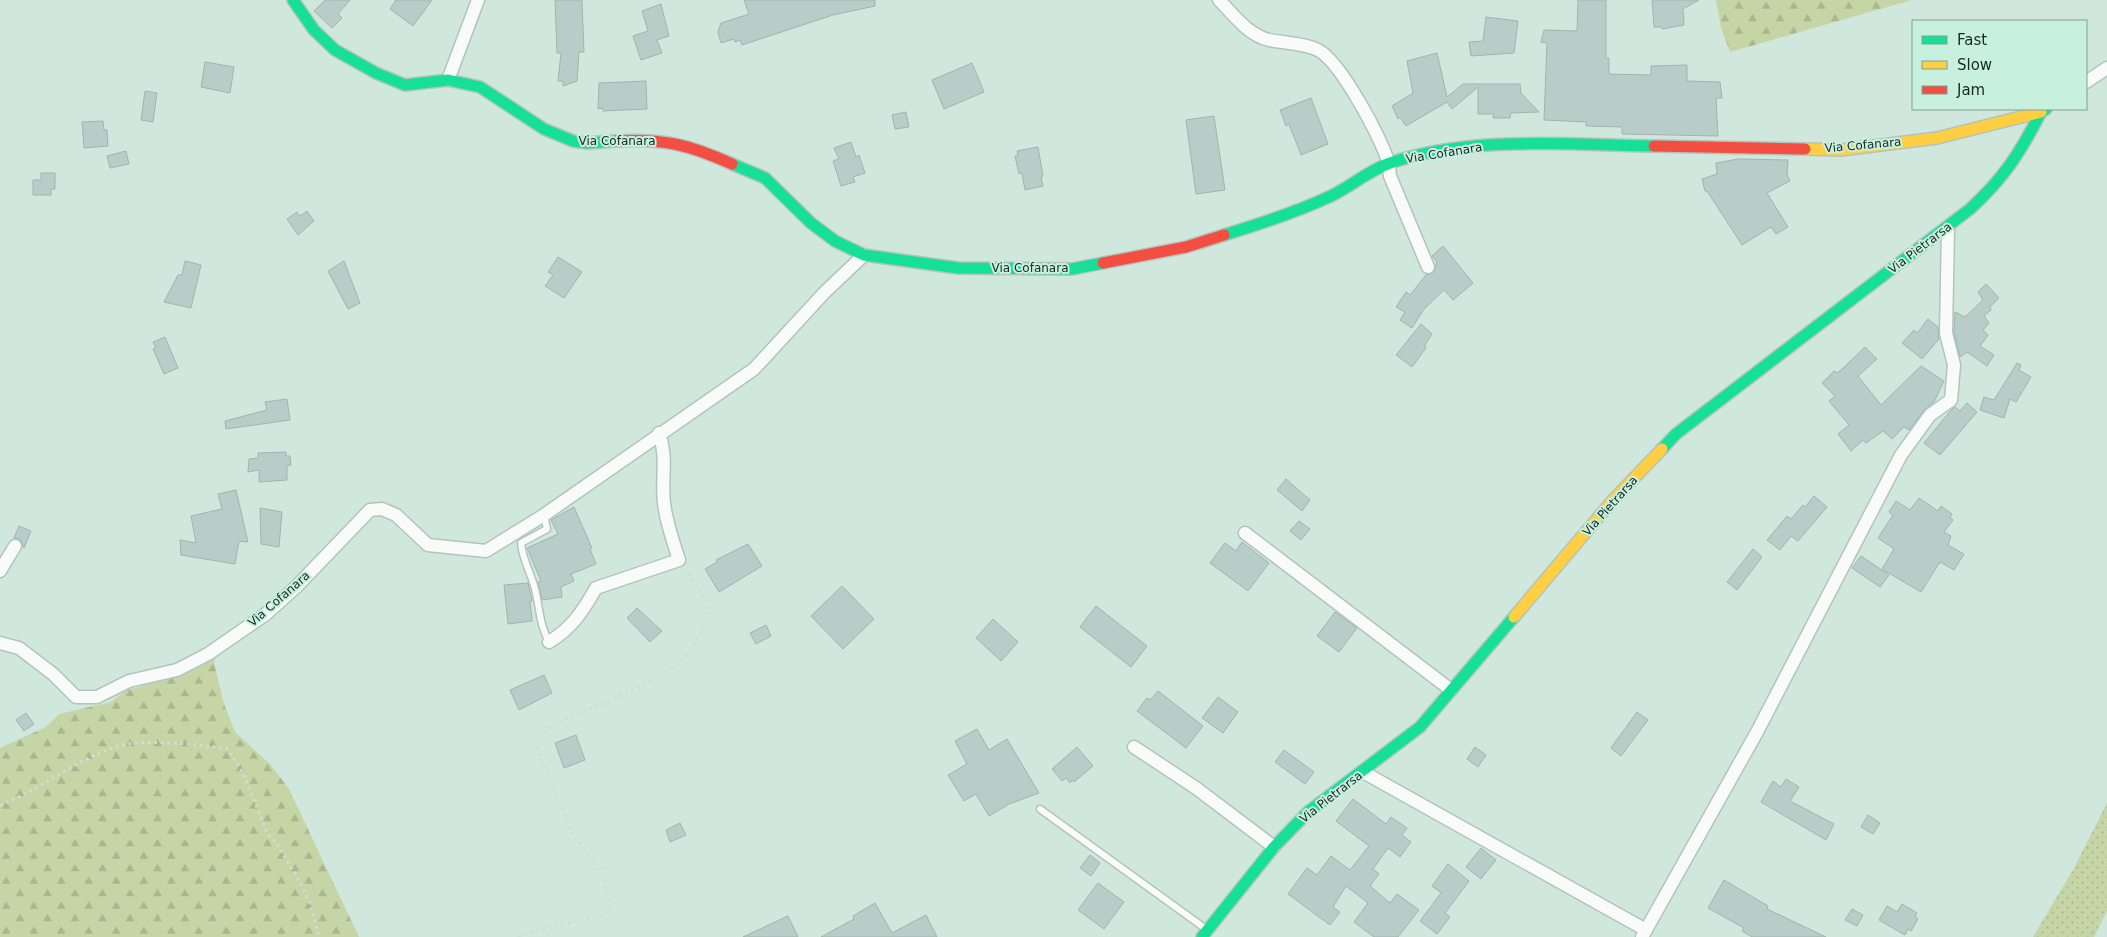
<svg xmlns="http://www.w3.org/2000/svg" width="2107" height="937" font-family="'DejaVu Sans',sans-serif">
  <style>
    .grass { fill: url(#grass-dots) }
    .forest { fill: url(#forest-firs) }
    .building { fill: #b9cdc8; stroke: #a1b4af }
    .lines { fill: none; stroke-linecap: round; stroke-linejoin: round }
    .lane-casing { stroke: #b3c4bd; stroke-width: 9 }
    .street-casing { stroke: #b3c4bd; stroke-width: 15 }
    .fast-casing { stroke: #b3c4bd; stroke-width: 14 }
    .slow-casing { stroke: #b3c4bd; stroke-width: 14 }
    .jam-casing { stroke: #b3c4bd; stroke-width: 14 }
    .path { stroke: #d4dbd8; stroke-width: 3; stroke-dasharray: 2.5 4; stroke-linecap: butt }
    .lane { stroke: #f8fbfa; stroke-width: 6 }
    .street { stroke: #f8fbfa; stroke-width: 12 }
    .fast { stroke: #16e098; stroke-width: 11 }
    .slow { stroke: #ffcf43; stroke-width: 11 }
    .jam { stroke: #f24e42; stroke-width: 11 }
    .labels { text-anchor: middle; stroke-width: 4; stroke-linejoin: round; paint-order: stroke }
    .street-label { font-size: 12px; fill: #192923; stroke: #c7f0de }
  </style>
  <defs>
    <pattern id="grass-dots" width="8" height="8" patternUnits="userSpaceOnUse" patternTransform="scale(1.25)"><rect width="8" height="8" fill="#c6d5a5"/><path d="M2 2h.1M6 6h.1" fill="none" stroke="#aab78e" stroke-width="1.8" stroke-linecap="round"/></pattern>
    <pattern id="forest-firs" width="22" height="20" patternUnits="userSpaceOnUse" patternTransform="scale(1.25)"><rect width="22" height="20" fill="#c6d5a5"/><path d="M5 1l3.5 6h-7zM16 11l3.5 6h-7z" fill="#aab78e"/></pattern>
  </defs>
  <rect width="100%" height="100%" fill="#d0e7dd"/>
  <path class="grass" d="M 2107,803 L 2107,911 L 2094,937 L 2033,937 L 2074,868 Z"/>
  <g class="forest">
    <path d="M 1716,0 L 1912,0 L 1730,52 L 1721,28 Z"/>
    <path d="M 216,656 L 214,663 L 224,704 L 235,732 L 271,765 L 289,789 L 359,937 L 0,937 L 0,748 L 46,727 L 59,714 L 111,702 L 125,691 L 173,677 Z"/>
  </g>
  <g class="building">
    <path d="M 325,0 L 350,0 L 338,14 L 342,18 L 332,28 L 314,11 Z"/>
    <path d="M 396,0 L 432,0 L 413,26 L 390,9 Z"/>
    <path d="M 555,0 L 582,0 L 584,52 L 579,52 L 577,81 L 563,86 L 563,81 L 558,81 L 561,53 L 557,53 Z"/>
    <path d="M 744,0 L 875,0 L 875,6 L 833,15 L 742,45 L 740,40 L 735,42 L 734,39 L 721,43 L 718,32 L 721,23 L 749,14 Z"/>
    <path d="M 1578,0 L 1606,0 L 1606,58 L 1609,58 L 1609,74 L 1651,75 L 1651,66 L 1687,65 L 1687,81 L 1720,82 L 1722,98 L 1716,98 L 1718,136 L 1622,134 L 1622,127 L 1586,126 L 1586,122 L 1544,120 L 1547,43 L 1541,42 L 1544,30 L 1577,31 Z"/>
    <path d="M 1652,0 L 1699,0 L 1683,9 L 1684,25 L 1662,29 L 1662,27 L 1654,27 Z"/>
    <path d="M 661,4 L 669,36 L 657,40 L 662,53 L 641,60 L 633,36 L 648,31 L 642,11 Z"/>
    <path d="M 1486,17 L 1518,21 L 1514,53 L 1471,56 L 1469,42 L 1483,41 Z"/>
    <path d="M 1437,53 L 1447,97 L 1463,84 L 1520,84 L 1521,93 L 1539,112 L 1511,113 L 1510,118 L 1493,118 L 1494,114 L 1478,114 L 1478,87 L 1452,109 L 1447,102 L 1406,126 L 1400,117 L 1398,119 L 1392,106 L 1413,93 L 1407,61 Z"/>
    <path d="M 205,62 L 234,67 L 230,93 L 201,87 Z"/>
    <path d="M 972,63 L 984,92 L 944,109 L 932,80 Z"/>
    <path d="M 646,81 L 647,109 L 603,111 L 603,108 L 598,109 L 599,83 Z"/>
    <path d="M 145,91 L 157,93 L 153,122 L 141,120 Z"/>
    <path d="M 1311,98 L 1328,144 L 1301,155 L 1289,124 L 1286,126 L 1280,110 Z"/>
    <path d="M 906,112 L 909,127 L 895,129 L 892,115 Z"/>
    <path d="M 1214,116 L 1225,190 L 1196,194 L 1186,120 Z"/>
    <path d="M 103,121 L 104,130 L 107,130 L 108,146 L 84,148 L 82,122 Z"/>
    <path d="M 851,142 L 856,157 L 859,155 L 865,173 L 853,177 L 855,182 L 841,186 L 833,161 L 839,159 L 834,148 Z"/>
    <path d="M 1038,147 L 1043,176 L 1041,177 L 1043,186 L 1025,190 L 1022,173 L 1019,174 L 1015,156 L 1018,155 L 1017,151 Z"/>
    <path d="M 126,151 L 129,164 L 110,168 L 107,156 Z"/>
    <path d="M 1738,159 L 1788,160 L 1787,175 L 1790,181 L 1767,193 L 1788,227 L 1776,234 L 1771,227 L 1742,245 L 1707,191 L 1705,191 L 1702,179 L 1717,174 L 1716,163 Z"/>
    <path d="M 41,173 L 55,173 L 55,189 L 51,189 L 51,195 L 33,195 L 33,180 L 41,180 Z"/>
    <path d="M 307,211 L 314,221 L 298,235 L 287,219 L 297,212 L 300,216 Z"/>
    <path d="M 1443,246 L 1473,283 L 1453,300 L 1444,290 L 1424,309 L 1412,328 L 1400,320 L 1405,312 L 1396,307 L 1406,292 L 1410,295 L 1426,275 L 1434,272 L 1437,262 L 1432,256 Z"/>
    <path d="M 558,257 L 582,272 L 564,298 L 545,286 L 553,275 L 548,272 Z"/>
    <path d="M 185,261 L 201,265 L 191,308 L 164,302 L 178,275 L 182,275 Z"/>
    <path d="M 344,261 L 360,303 L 348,309 L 328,271 Z"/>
    <path d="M 1986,284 L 1999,298 L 1990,307 L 1991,310 L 1984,316 L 1989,323 L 1983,330 L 1988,335 L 1980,346 L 1994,355 L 1987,366 L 1967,352 L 1960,357 L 1954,332 L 1955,312 L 1965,317 L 1983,300 L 1978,292 Z"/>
    <path d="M 1928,319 L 1938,327 L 1939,339 L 1922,359 L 1902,343 L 1914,330 L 1917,333 Z"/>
    <path d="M 1421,324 L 1432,334 L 1425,345 L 1426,348 L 1412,367 L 1396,355 Z"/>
    <path d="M 165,337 L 178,368 L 164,374 L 153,349 L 156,348 L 153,342 Z"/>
    <path d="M 1865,347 L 1877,359 L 1858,376 L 1881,405 L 1921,366 L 1944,381 L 1934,402 L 1924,410 L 1909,430 L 1904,427 L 1892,439 L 1883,431 L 1866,443 L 1863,440 L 1851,451 L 1838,434 L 1849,425 L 1829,401 L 1835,396 L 1822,383 L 1834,371 L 1837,373 L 1842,369 Z"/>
    <path d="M 2017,363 L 2021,365 L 2019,370 L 2031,377 L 2016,402 L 2010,399 L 2004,418 L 1980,410 L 1984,397 L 1994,400 Z"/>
    <path d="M 287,399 L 290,420 L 226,429 L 225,421 L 267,410 L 265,402 Z"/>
    <path d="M 1967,403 L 1977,412 L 1940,455 L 1924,443 L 1952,409 L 1955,407 L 1960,411 Z"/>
    <path d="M 286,452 L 286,456 L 290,456 L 291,465 L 287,466 L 287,480 L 259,482 L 259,470 L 248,472 L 249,459 L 258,458 L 258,453 Z"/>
    <path d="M 1286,479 L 1310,500 L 1302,511 L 1277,490 Z"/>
    <path d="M 236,490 L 248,542 L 239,541 L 235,564 L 181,555 L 180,540 L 196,543 L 191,516 L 222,509 L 218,494 Z"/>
    <path d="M 1814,496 L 1827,507 L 1798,541 L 1791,536 L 1780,550 L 1767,540 L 1787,516 L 1791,519 L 1803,505 L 1805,507 Z"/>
    <path d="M 1919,498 L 1938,511 L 1941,506 L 1952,514 L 1950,517 L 1953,520 L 1944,532 L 1951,536 L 1948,545 L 1964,554 L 1954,570 L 1940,562 L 1921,592 L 1882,569 L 1894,549 L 1878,538 L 1893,515 L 1889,512 L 1896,501 L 1910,510 Z"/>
    <path d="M 574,507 L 592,548 L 590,549 L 596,564 L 571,574 L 574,581 L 561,587 L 562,597 L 542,600 L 538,582 L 541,581 L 527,548 L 558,534 L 551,520 Z"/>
    <path d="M 260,508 L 282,512 L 279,547 L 261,544 Z"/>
    <path d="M 1299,521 L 1310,529 L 1301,540 L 1290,531 Z"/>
    <path d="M 19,526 L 31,531 L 24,548 L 20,539 L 14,538 Z"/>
    <path d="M 1242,542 L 1269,563 L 1248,591 L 1210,563 L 1225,543 L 1236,551 Z"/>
    <path d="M 748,544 L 762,566 L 719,592 L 705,569 L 717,562 L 716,560 Z"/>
    <path d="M 1753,549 L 1762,557 L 1737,590 L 1727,582 Z"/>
    <path d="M 1861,556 L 1889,575 L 1880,587 L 1852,568 Z"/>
    <path d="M 528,583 L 532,601 L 530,601 L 532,621 L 508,624 L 504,585 Z"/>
    <path d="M 842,586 L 874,619 L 843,649 L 811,616 Z"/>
    <path d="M 1096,606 L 1147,646 L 1131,667 L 1080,627 Z"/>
    <path d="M 637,608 L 662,631 L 650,642 L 627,618 Z"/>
    <path d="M 1335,612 L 1357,628 L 1339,652 L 1317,636 Z"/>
    <path d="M 993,619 L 1018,642 L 1001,661 L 976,638 Z"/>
    <path d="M 766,625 L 771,636 L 756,644 L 750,633 Z"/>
    <path d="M 544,675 L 552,693 L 519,710 L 510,690 Z"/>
    <path d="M 1158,691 L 1203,726 L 1186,748 L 1137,711 L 1147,698 L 1150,700 Z"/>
    <path d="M 1218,697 L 1238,712 L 1223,733 L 1202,718 Z"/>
    <path d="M 1637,712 L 1648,720 L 1621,756 L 1611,748 Z"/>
    <path d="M 26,713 L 34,724 L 24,731 L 16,720 Z"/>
    <path d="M 977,729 L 989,750 L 1007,739 L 1039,793 L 1009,804 L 989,816 L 976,794 L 964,801 L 948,775 L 967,764 L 955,741 Z"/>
    <path d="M 576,735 L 585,760 L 564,768 L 555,743 Z"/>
    <path d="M 1077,747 L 1093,766 L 1074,782 L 1072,780 L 1070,783 L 1066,778 L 1062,781 L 1052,769 Z"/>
    <path d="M 1475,747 L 1486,755 L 1478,767 L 1467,759 Z"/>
    <path d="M 1284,750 L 1314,772 L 1305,784 L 1275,762 Z"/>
    <path d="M 1786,779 L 1799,787 L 1790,801 L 1834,824 L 1826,840 L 1761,802 L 1773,781 L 1781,787 Z"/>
    <path d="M 1353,799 L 1386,824 L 1391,817 L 1407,828 L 1402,835 L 1411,842 L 1400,857 L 1388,848 L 1373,869 L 1379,874 L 1370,886 L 1390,903 L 1397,894 L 1419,910 L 1398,937 L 1374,937 L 1354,922 L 1368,903 L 1346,886 L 1333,907 L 1340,912 L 1330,925 L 1288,894 L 1307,868 L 1317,875 L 1331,856 L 1350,870 L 1369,846 L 1336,821 Z"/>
    <path d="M 1868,815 L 1880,823 L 1873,834 L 1861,827 Z"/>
    <path d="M 680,823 L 686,835 L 670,842 L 666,830 Z"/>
    <path d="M 1481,848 L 1496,860 L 1481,879 L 1466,867 Z"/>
    <path d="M 1090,855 L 1100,863 L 1091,876 L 1080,868 Z"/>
    <path d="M 1448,864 L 1469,881 L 1445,913 L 1450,917 L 1437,934 L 1420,921 L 1441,893 L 1432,886 Z"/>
    <path d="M 1724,880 L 1768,906 L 1767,909 L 1826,937 L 1752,937 L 1742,931 L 1744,928 L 1708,908 Z"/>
    <path d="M 1098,883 L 1124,902 L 1104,929 L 1078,910 Z"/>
    <path d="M 875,903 L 892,933 L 926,915 L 937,937 L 821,937 L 854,919 L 853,916 Z"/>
    <path d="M 1902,904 L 1917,913 L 1915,917 L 1918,919 L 1911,931 L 1908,929 L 1905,935 L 1879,920 L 1887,906 L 1897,912 Z"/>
    <path d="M 1852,909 L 1863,915 L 1857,926 L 1845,920 Z"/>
    <path d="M 788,916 L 798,937 L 743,937 Z"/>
  </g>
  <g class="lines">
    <g class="lane-casing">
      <g id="lane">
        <path d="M 544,515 L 547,529 L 521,543 C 522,559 531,573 535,589 C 540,609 539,623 549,642"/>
        <path d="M 1040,809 L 1206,929"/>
      </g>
    </g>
    <g class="street-casing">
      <g id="street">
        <path d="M 1219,0 C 1234,15 1248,35 1269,40 C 1284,43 1304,43 1318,50 C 1341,62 1379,135 1388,161 C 1390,166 1389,171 1390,176 L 1428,267"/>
        <path d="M 448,80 L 478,0"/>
        <path d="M 2086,82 L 2107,68"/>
        <path d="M 1245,533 L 1451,690"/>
        <path d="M 0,571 L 15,546"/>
        <path d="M 549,642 C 572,628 583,611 596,588 L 679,560 C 673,541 666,522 664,503 C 661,477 668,459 659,433"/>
        <path d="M 0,643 L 19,648 L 53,674 L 76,697 L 97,697 L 129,681 L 177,670 L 208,654 L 266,614 L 296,587 L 370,510 L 382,509 L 396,515 L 428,545 L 486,551 L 544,515 L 754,369 L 824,293 L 864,255"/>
        <path d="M 1134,747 L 1196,788 L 1274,847"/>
        <path d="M 1363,772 L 1646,930"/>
        <path d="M 1642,937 L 1757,732 L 1901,455 L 1930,415 L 1951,400 L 1954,365 L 1946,333 L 1948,228"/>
      </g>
    </g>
    <g class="fast-casing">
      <g id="fast">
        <path d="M 293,0 L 314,30 L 335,50 L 376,73 L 405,85 L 448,80 L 480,87 L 544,129 L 573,141 L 587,143 L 616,141"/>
        <path d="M 732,164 L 765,178 L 811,223 L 835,241 L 864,255 L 958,268 L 1072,269 L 1103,263"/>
        <path d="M 1224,235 C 1260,224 1297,212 1331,196 C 1351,186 1370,170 1390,163 C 1474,135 1568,145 1654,146"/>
        <path d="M 1662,449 L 1676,434 L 1970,209 C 2004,178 2020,153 2041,112 L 2046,109"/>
        <path d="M 1202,937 L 1274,847 L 1308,812 L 1420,727 L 1514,617"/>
      </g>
    </g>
    <g class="slow-casing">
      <g id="slow">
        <path d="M 1805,149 L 1841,150 L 1937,138 L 2041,112"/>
        <path d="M 1514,617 L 1613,500 L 1662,449"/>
      </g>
    </g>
    <g class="jam-casing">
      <g id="jam">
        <path d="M 616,141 C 663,138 690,145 732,164"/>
        <path d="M 1654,146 L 1805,149"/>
        <path d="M 1103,263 L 1186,247 L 1224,235"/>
      </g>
    </g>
    <g class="path">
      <path d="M 0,805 C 43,789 79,756 123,745 C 147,739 201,745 226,748 L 240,767 L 248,785 L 267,833 L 278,846 L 297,877 L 310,903 L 319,937"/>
      <path d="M 518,937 L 530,932 L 601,915 L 609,909 L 610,904 L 601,870 L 578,842 L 568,824 L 538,750 C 536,735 543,732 554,724 C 587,709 662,682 685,657 C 698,642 705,623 708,605 L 687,570"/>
    </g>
    <use href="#lane" class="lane"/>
    <use href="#street" class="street"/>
    <use href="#fast" class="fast"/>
    <use href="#slow" class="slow"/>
    <use href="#jam" class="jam"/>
  </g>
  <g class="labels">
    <g class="street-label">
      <text x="617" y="145">Via Cofanara</text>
      <text transform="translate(1863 145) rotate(-5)" y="4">Via Cofanara</text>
      <text transform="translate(1444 153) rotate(-9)" y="4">Via Cofanara</text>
      <text transform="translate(1920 248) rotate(-37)" y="4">Via Pietrarsa</text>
      <text x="1030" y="272">Via Cofanara</text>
      <text transform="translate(1610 506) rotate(-48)" y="4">Via Pietrarsa</text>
      <text transform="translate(279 599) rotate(-41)" y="4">Via Cofanara</text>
      <text transform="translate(1331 797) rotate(-38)" y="4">Via Pietrarsa</text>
    </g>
  </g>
  <rect x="1912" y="20" width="175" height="90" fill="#c7f0de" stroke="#81a093"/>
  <rect x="1922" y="36" width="25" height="8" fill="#16e098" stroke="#81a093"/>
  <text x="1957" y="45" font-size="15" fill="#192923">Fast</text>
  <rect x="1922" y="61" width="25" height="8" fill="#ffcf43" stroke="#81a093"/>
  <text x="1957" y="70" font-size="15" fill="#192923">Slow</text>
  <rect x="1922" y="86" width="25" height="8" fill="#f24e42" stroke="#81a093"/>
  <text x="1957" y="95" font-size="15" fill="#192923">Jam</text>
</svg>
